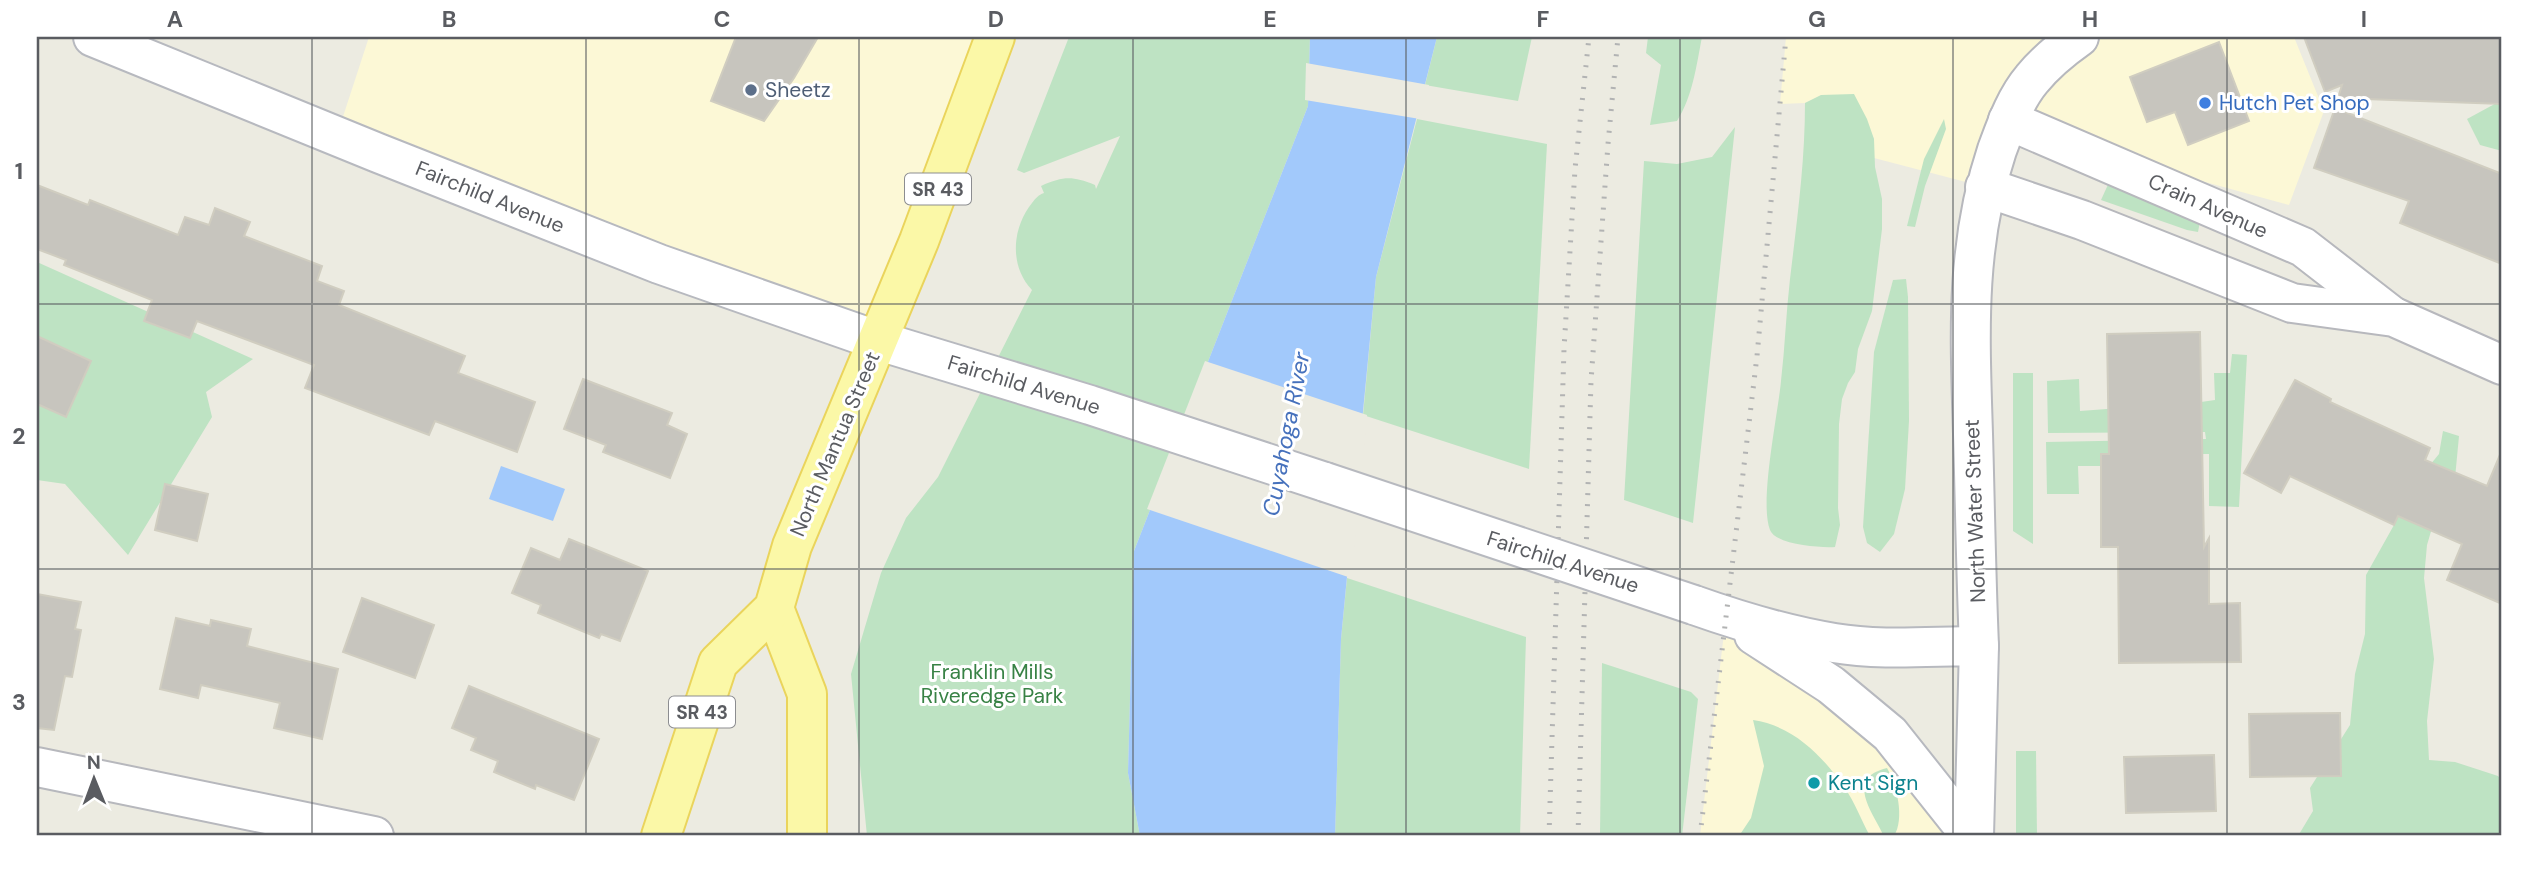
<svg xmlns="http://www.w3.org/2000/svg" width="2539" height="873" font-family="'DM Sans',sans-serif">
  <style>
    .commercial { fill: #fcf8d6 }
    .green { fill: #bee3c3 }
    .water { fill: #a2c9fb }
    .pier { fill: #ecebe1 }
    .building { fill: #c7c5be; stroke: #d0cdc0; stroke-width: 2 }
    .lines { fill: none; stroke-linecap: round; stroke-linejoin: round }
    .minor-casing { stroke: #b7b8bd; stroke-width: 42 }
    .tertiary-casing { stroke: #b7b8bd; stroke-width: 42 }
    .secondary-casing { stroke: #b7b9bf; stroke-width: 42 }
    .primary-casing { stroke: #ead45c; stroke-width: 42 }
    .minor { stroke: #fff; stroke-width: 38 }
    .tertiary { stroke: #fff; stroke-width: 38 }
    .secondary { stroke: #fff; stroke-width: 38 }
    .primary { stroke: #fbf8a7; stroke-width: 38 }
    .rail { stroke: #b2b3b3; stroke-width: 5; stroke-dasharray: 2 9; stroke-linecap: butt }
    .secondary-bridge-casing { stroke: #b7b9bf; stroke-width: 42; stroke-linecap: butt }
    .secondary-bridge { stroke: #fff; stroke-width: 38 }
    .grid { fill: none; stroke: #5a5c61; stroke-width: 2; stroke-opacity: 0.55 }
    .service-dot { fill: #5c6f8a; stroke: #fff; stroke-width: 2.5 }
    .shop-dot { fill: #3f7fe0; stroke: #fff; stroke-width: 2.5 }
    .culture-dot { fill: #0f9aa8; stroke: #fff; stroke-width: 2.5 }
    .labels { text-anchor: middle; stroke-width: 6; stroke-linejoin: round; paint-order: stroke }
    .shield { fill: #fff; stroke: #8c8d90; stroke-width: 2 }
    .shield-label { font-size: 19px; font-weight: bold; fill: #5a5c61 }
    .service-label { font-size: 21px; fill: #4e5e75; stroke: #fff; text-anchor: start }
    .shop-label { font-size: 21px; fill: #366cbe; stroke: #fff; text-anchor: start }
    .street-label { font-size: 21px; fill: #5a5c61; stroke: #fff }
    .park-label { font-size: 21px; fill: #388245; stroke: #fff }
    .culture-label { font-size: 21px; fill: #0d838f; stroke: #fff; text-anchor: start }
    .water-label { font-size: 23px; font-style: italic; fill: #4671bc; stroke: #fff }
    .neatline { fill: none; stroke: #5a5c61; stroke-width: 2.5 }
    .grid-label { font-size: 23px; text-anchor: middle; font-weight: bold; fill: #5a5c61 }
  </style>
  <rect width="100%" height="100%" fill="#ecebe1"/>
  <g class="commercial">
    <path d="M 369,37 L 995,37 L 879,341 L 337,135 Z"/>
    <path d="M 1786,37 L 2294,37 L 2324,111 L 2289,205 L 2067,144 L 2008,120 L 1985,187 L 1874,158 L 1874,139 L 1854,95 L 1822,95 L 1805,103 L 1780,104 Z"/>
    <path d="M 1726,616 L 1831,685 L 1971,836 L 1700,836 Z"/>
  </g>
  <g class="green">
    <path d="M 1069,37 L 1310,37 L 1308,106 L 1134,551 L 1128,773 L 1140,836 L 867,836 L 851,674 L 881,573 L 906,518 L 938,477 L 1032,290 C 1009,266 1012,228 1032,203 C 1036,198 1038,195 1044,193 L 1041,186 C 1064,176 1072,176 1095,185 L 1096,189 L 1120,136 L 1024,173 L 1017,170 Z"/>
    <path d="M 1437,37 L 1532,37 L 1518,101 L 1425,85 Z"/>
    <path d="M 1648,37 L 1702,37 C 1696,67 1693,95 1677,121 L 1650,125 L 1661,65 L 1646,53 Z"/>
    <path d="M 1854,94 L 1867,119 L 1874,139 L 1875,167 L 1882,199 L 1882,229 L 1872,311 L 1858,349 L 1855,372 L 1848,383 L 1842,399 L 1839,424 L 1838,508 L 1840,525 L 1835,547 C 1820,548 1776,545 1770,530 C 1759,502 1778,414 1781,381 C 1785,347 1786,313 1790,279 C 1797,220 1805,163 1805,103 L 1821,95 Z"/>
    <path d="M 2502,100 L 2502,151 L 2480,145 L 2467,119 Z"/>
    <path d="M 1417,119 L 1547,144 L 1529,469 L 1363,415 L 1376,277 Z"/>
    <path d="M 1944,119 L 1946,129 L 1925,186 L 1915,227 L 1907,226 L 1924,159 Z"/>
    <path d="M 1735,127 L 1693,523 L 1624,500 L 1644,161 L 1677,164 L 1712,157 Z"/>
    <path d="M 2111,178 L 2200,221 L 2198,232 L 2187,230 L 2101,200 Z"/>
    <path d="M 37,262 L 253,359 L 206,392 L 212,417 L 128,555 L 65,484 L 37,480 Z"/>
    <path d="M 1906,279 L 1908,297 L 1909,421 L 1905,489 L 1894,534 L 1880,552 L 1867,543 L 1863,527 L 1874,352 L 1893,280 Z"/>
    <path d="M 2232,354 L 2247,355 L 2239,507 L 2209,506 L 2209,454 L 2101,454 L 2101,466 L 2078,466 L 2079,494 L 2047,494 L 2046,442 L 2206,439 L 2205,432 L 2048,433 L 2047,381 L 2079,379 L 2080,411 L 2201,402 L 2215,400 L 2214,373 L 2230,373 Z"/>
    <path d="M 2013,373 L 2033,373 L 2033,544 L 2013,531 Z"/>
    <path d="M 2443,431 L 2459,436 L 2455,478 L 2439,504 L 2427,545 L 2424,578 L 2434,659 L 2427,721 L 2429,760 L 2455,762 L 2498,776 L 2502,781 L 2502,836 L 2298,836 L 2313,811 L 2310,788 L 2350,725 L 2355,674 L 2365,634 L 2366,575 L 2394,525 L 2412,487 L 2439,454 Z"/>
    <path d="M 1347,578 L 1526,637 L 1520,836 L 1335,836 L 1341,639 Z"/>
    <path d="M 1602,663 L 1691,692 L 1698,699 L 1682,836 L 1600,836 Z"/>
    <path d="M 1753,720 C 1793,726 1822,755 1844,787 C 1855,802 1861,820 1870,836 L 1739,836 L 1751,818 L 1764,766 Z"/>
    <path d="M 2016,751 L 2036,751 L 2037,836 L 2016,836 Z"/>
    <path d="M 1887,768 C 1897,785 1905,819 1894,836 L 1884,836 C 1872,811 1845,778 1887,768 Z"/>
  </g>
  <g class="water">
    <path d="M 1310,37 L 1437,37 L 1376,277 L 1341,639 L 1335,836 L 1140,836 L 1128,773 L 1134,551 L 1308,106 Z"/>
    <path d="M 501,466 L 565,489 L 553,521 L 489,499 Z"/>
  </g>
  <g class="pier">
    <path d="M 1306,63 L 1429,85 L 1420,119 L 1305,100 Z"/>
    <path d="M 1205,361 L 1367,415 L 1351,578 L 1147,509 Z"/>
  </g>
  <g class="building">
    <path d="M 736,37 L 818,37 L 794,78 L 764,121 L 711,101 Z"/>
    <path d="M 2304,37 L 2502,37 L 2502,104 L 2338,98 L 2342,85 L 2325,92 Z"/>
    <path d="M 2219,42 L 2249,121 L 2188,145 L 2175,112 L 2147,122 L 2130,77 Z"/>
    <path d="M 2335,108 L 2502,174 L 2502,264 L 2400,223 L 2409,201 L 2314,168 Z"/>
    <path d="M 37,185 L 88,205 L 90,200 L 178,235 L 185,217 L 209,225 L 215,208 L 250,222 L 244,236 L 322,266 L 317,281 L 344,291 L 339,305 L 465,356 L 458,373 L 535,402 L 517,452 L 435,421 L 429,435 L 305,388 L 314,365 L 197,321 L 190,338 L 144,321 L 152,300 L 64,265 L 66,260 L 37,249 Z"/>
    <path d="M 2200,332 L 2204,547 L 2209,538 L 2209,604 L 2240,603 L 2241,662 L 2119,663 L 2118,547 L 2101,547 L 2101,454 L 2109,454 L 2107,334 Z"/>
    <path d="M 37,336 L 91,361 L 66,417 L 37,404 Z"/>
    <path d="M 583,379 L 672,413 L 667,425 L 687,434 L 670,478 L 603,452 L 606,445 L 564,429 Z"/>
    <path d="M 2295,380 L 2331,399 L 2330,402 L 2430,448 L 2425,460 L 2487,486 L 2502,450 L 2502,604 L 2447,580 L 2462,544 L 2398,516 L 2394,525 L 2290,476 L 2281,493 L 2244,473 Z"/>
    <path d="M 165,484 L 208,494 L 197,541 L 155,530 Z"/>
    <path d="M 569,539 L 648,571 L 620,641 L 601,634 L 599,638 L 538,613 L 541,605 L 512,593 L 531,548 L 560,560 Z"/>
    <path d="M 37,594 L 81,602 L 75,629 L 81,630 L 72,677 L 65,676 L 54,730 L 37,728 Z"/>
    <path d="M 362,598 L 434,625 L 415,678 L 343,652 Z"/>
    <path d="M 176,618 L 210,626 L 211,620 L 251,629 L 247,646 L 338,669 L 322,739 L 274,728 L 280,703 L 201,685 L 198,698 L 160,689 Z"/>
    <path d="M 469,686 L 599,739 L 574,800 L 536,785 L 535,789 L 494,772 L 498,761 L 471,750 L 476,738 L 452,728 Z"/>
    <path d="M 2340,713 L 2341,776 L 2250,777 L 2249,714 Z"/>
    <path d="M 2214,755 L 2216,811 L 2126,813 L 2124,757 Z"/>
  </g>
  <g class="lines">
    <g class="minor-casing">
      <g id="minor">
        <path d="M 2008,120 L 2303,247 L 2392,316"/>
        <path d="M 1985,187 L 2082,220 L 2292,303 L 2394,317 L 2502,365"/>
        <path d="M 37,767 L 374,836"/>
      </g>
    </g>
    <g class="tertiary-casing">
      <path id="tertiary" d="M 1979,646 C 1976,576 1975,505 1973,434 C 1970,335 1965,246 1997,150 C 2006,126 2015,99 2032,79 C 2045,63 2062,49 2079,37"/>
    </g>
    <g class="secondary-casing">
      <g id="secondary">
        <path d="M 93,37 L 378,153 L 659,264 L 879,341 L 1090,405 L 1325,482"/>
        <path d="M 1694,605 C 1739,621 1786,635 1834,643 C 1881,651 1931,646 1979,646 L 1974,836"/>
        <path d="M 1754,635 L 1831,685 L 1890,734 L 1971,836"/>
      </g>
    </g>
    <g class="primary-casing">
      <g id="primary">
        <path d="M 774,608 L 807,694 L 807,836"/>
        <path d="M 661,836 L 718,663 L 774,608 L 792,546 L 919,241 L 995,37"/>
      </g>
    </g>
    <use href="#minor" class="minor"/>
    <use href="#tertiary" class="tertiary"/>
    <use href="#secondary" class="secondary"/>
    <use href="#primary" class="primary"/>
    <g class="rail">
      <path d="M 1549,836 L 1564,349 L 1575,169 L 1589,37"/>
      <path d="M 1578,836 L 1591,381 L 1608,144 L 1618,37"/>
      <path d="M 1700,836 L 1757,356 L 1786,37"/>
    </g>
    <g class="secondary-bridge-casing">
      <path id="secondary-bridge" d="M 1325,482 L 1694,605"/>
    </g>
    <use href="#secondary-bridge" class="secondary-bridge"/>
  </g>
  <path class="grid" d="M 312,37 L 312,836M 586,37 L 586,836M 859,37 L 859,836M 1133,37 L 1133,836M 1406,37 L 1406,836M 1680,37 L 1680,836M 1953,37 L 1953,836M 2227,37 L 2227,836M 37,304 L 2502,304M 37,569 L 2502,569"/>
  <circle class="service-dot" cx="751" cy="90" r="7"/>
  <circle class="shop-dot" cx="2205" cy="103" r="7"/>
  <circle class="culture-dot" cx="1814" cy="783" r="7"/>
  <g class="labels">
    <g class="shield">
      <rect x="905" y="173.5" width="66" height="31" rx="5"/>
      <rect x="669" y="696.5" width="66" height="31" rx="5"/>
    </g>
    <g class="shield-label">
      <text x="938" y="196">SR 43</text>
      <text x="702" y="719">SR 43</text>
    </g>
    <g class="service-label">
      <text x="765" y="97">Sheetz</text>
    </g>
    <g class="shop-label">
      <text x="2219" y="110">Hutch Pet Shop</text>
    </g>
    <g class="street-label">
      <text transform="translate(490 197) rotate(22)" y="7">Fairchild Avenue</text>
      <text transform="translate(2208 206) rotate(24)" y="7">Crain Avenue</text>
      <text transform="translate(1024 385) rotate(17)" y="7">Fairchild Avenue</text>
      <text transform="translate(835 444) rotate(-67)" y="7">North Mantua Street</text>
      <text transform="translate(1975 511) rotate(-92)" y="7">North Water Street</text>
      <text transform="translate(1563 562) rotate(18)" y="7">Fairchild Avenue</text>
    </g>
    <g class="park-label">
      <text x="992" y="679">Franklin Mills<tspan x="992" dy="24">Riveredge Park</tspan></text>
    </g>
    <g class="culture-label">
      <text x="1828" y="790">Kent Sign</text>
    </g>
    <g class="water-label">
      <text transform="translate(1286 434) rotate(-79)" y="8">Cuyahoga River</text>
    </g>
  </g>
  <rect width="2539" height="873" fill="none" stroke="#ffffff" stroke-width="77"/>
  <g transform="translate(94 779) rotate(359)" stroke="#ffffff" stroke-width="5" paint-order="stroke">
  <path d="M0-5L12 26L0 18L-12 26Z" fill="#5a5c61"/>
  <text y="-10" font-size="19" font-weight="bold" text-anchor="middle" fill="#5a5c61">N</text>
  </g>
  <rect x="38" y="38" width="2462" height="796" class="neatline"/>
  <g class="grid-label">
    <text x="175" y="27">A</text>
    <text x="449" y="27">B</text>
    <text x="722" y="27">C</text>
    <text x="996" y="27">D</text>
    <text x="1270" y="27">E</text>
    <text x="1543" y="27">F</text>
    <text x="1817" y="27">G</text>
    <text x="2090" y="27">H</text>
    <text x="2364" y="27">I</text>
    <text x="19" y="179">1</text>
    <text x="19" y="444">2</text>
    <text x="19" y="710">3</text>
  </g>
</svg>
